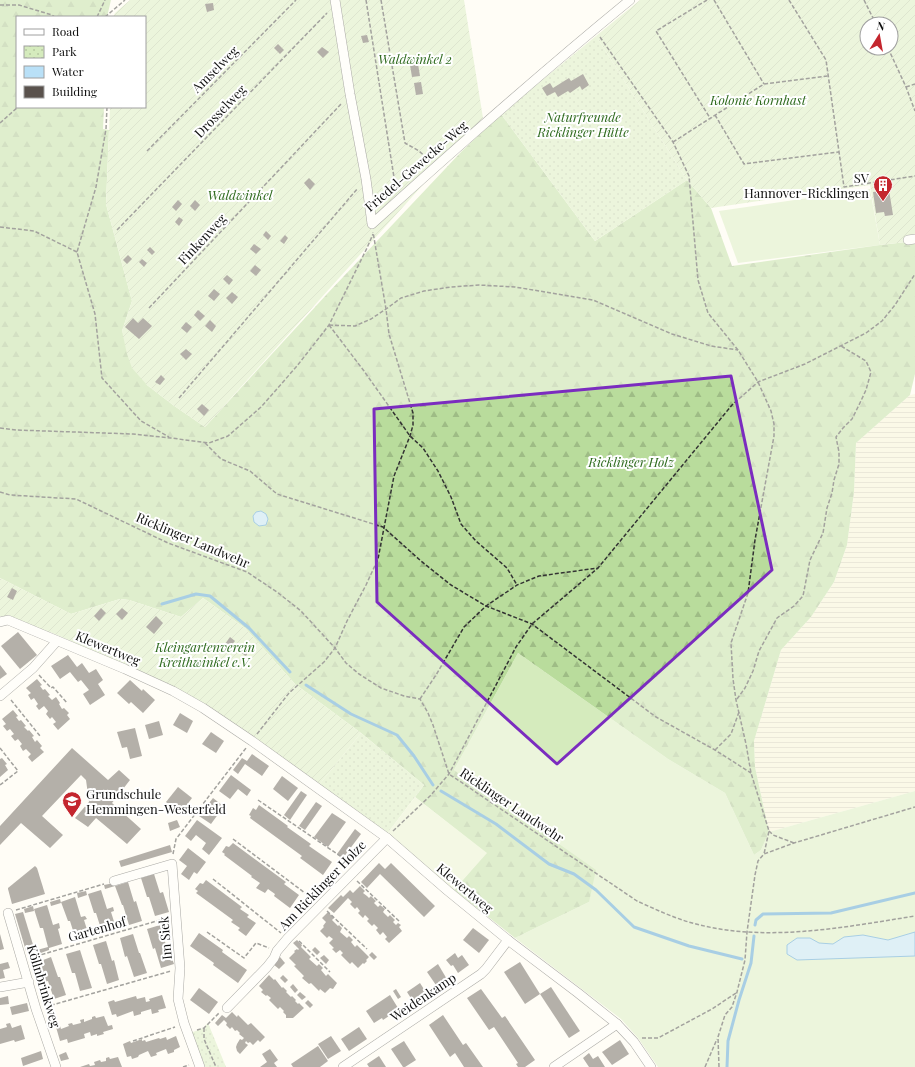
<svg xmlns="http://www.w3.org/2000/svg" width="915" height="1067" font-family="'Playfair Display',serif">
  <style>
    .farmland { fill: url(#farmland-rules) }
    .grass { fill: #d5ebbd }
    .forest { fill: url(#forest-firs) }
    .park { fill: url(#park-dots) }
    .garden { fill: url(#garden-furrows); fill-rule: evenodd }
    .pitch { fill: #e6f2cf }
    .water { fill: #b9e0f7; stroke: #3f96cf }
    .lines { fill: none; stroke-linecap: round; stroke-linejoin: round }
    .stream { stroke: #3f96cf; stroke-width: 3 }
    .building { fill: #5a524d }
    .minor-casing { stroke: #444; stroke-width: 10 }
    .path { stroke: #333; stroke-width: 1.5; stroke-dasharray: 4 2; stroke-linecap: butt }
    .minor { stroke: #fff; stroke-width: 9 }
    .marked { fill: none; stroke: #7b2cbf; stroke-width: 3; stroke-linejoin: round }
    .labels { text-anchor: middle; stroke-width: 4; stroke-linejoin: round; paint-order: stroke }
    .park-label { font-size: 13px; font-style: italic; fill: #2f6b1f; stroke: #fff }
    .street-label { font-size: 13px; fill: #111; stroke: #fff }
    .poi-label { font-size: 13px; fill: #111; stroke: #fff; text-anchor: end }
  </style>
  <defs>
    <pattern id="farmland-rules" width="6" height="5" patternUnits="userSpaceOnUse"><rect width="6" height="5" fill="#f6f3d4"/><path d="M0 2.5h6" fill="none" stroke="#d2cfb5"/></pattern>
    <pattern id="forest-firs" width="22" height="20" patternUnits="userSpaceOnUse"><rect width="22" height="20" fill="#b9dc9c"/><path d="M5 1l3.5 6h-7zM16 11l3.5 6h-7z" fill="#9ebc85"/></pattern>
    <pattern id="park-dots" width="8" height="8" patternUnits="userSpaceOnUse"><rect width="8" height="8" fill="#d5ebbd"/><path d="M2 2h.1M6 6h.1" fill="none" stroke="#b6c8a1" stroke-width="1.8" stroke-linecap="round"/></pattern>
    <pattern id="garden-furrows" width="10" height="10" patternUnits="userSpaceOnUse"><rect width="10" height="10" fill="#d5ebbd"/><path d="M-1 1l2-2M0 10L10 0M9 11l2-2" fill="none" stroke="#b6c8a1"/></pattern>
  </defs>
  <rect width="100%" height="100%" fill="#fffdf5"/>
  <path class="farmland" d="M 915,394 L 915,791 L 769,832 L 755,767 L 754,741 L 781,650 L 811,617 L 834,582 L 847,545 L 854,492 L 856,443 L 910,395 Z"/>
  <g class="grass">
    <path d="M 870,189 L 880,245 L 738,263 L 719,211 Z"/>
    <path d="M 518,653 L 668,759 L 725,793 L 754,855 L 761,850 L 769,832 L 915,791 L 915,1067 L 658,1067 L 638,1038 L 621,1019 L 515,938 L 589,902 L 454,770 Z"/>
  </g>
  <path class="forest" d="M 0,0 L 111,0 L 107,17 L 17,17 L 17,107 L 104,107 L 103,129 L 109,130 L 106,204 L 132,301 L 122,331 L 147,385 L 173,405 L 205,427 L 327,294 L 462,151 L 501,114 L 595,241 L 687,180 L 711,208 L 732,266 L 880,245 L 915,241 L 915,374 L 910,395 L 856,443 L 854,492 L 847,545 L 834,582 L 811,617 L 781,650 L 754,741 L 755,767 L 769,832 L 761,850 L 754,855 L 725,793 L 668,759 L 518,653 L 454,770 L 596,870 L 589,902 L 515,938 L 454,890 L 486,853 L 415,797 L 424,785 L 361,733 L 295,684 L 245,628 L 203,598 L 181,617 L 129,600 L 120,599 L 71,614 L 0,578 Z"/>
  <g class="park">
    <path d="M 596,36 L 687,180 L 595,241 L 501,114 Z"/>
    <path d="M 361,733 L 424,785 L 387,834 L 319,785 Z"/>
    <path d="M 208,1023 L 226,1067 L 200,1067 L 188,1034 L 203,1028 Z"/>
  </g>
  <g class="garden">
    <path d="M 130,0 L 464,0 L 483,118 L 205,427 L 173,405 L 147,385 L 132,368 L 127,354 L 122,331 L 132,301 L 106,204 L 110,107 L 145,107 L 145,17 L 113,17 L 115,13 Z"/>
    <path d="M 640,0 L 915,0 L 915,241 L 880,245 L 870,185 L 711,208 L 687,180 L 596,36 ZM 867,24 L 891,24 L 891,48 L 867,48 Z"/>
    <path d="M 0,578 L 71,614 L 120,599 L 129,600 L 181,617 L 203,598 L 245,628 L 295,684 L 361,733 L 319,785 L 133,668 L 50,632 L 47,634 L 0,616 Z"/>
  </g>
  <path class="pitch" d="M 415,797 L 487,853 L 454,890 L 387,834 Z"/>
  <g class="water">
    <path d="M 261,511 L 266,514 L 268,519 L 266,525 L 259,526 L 254,522 L 253,516 L 256,512 Z"/>
    <path d="M 915,932 L 915,956 L 797,960 L 787,954 L 787,945 L 797,938 L 810,938 L 819,943 L 833,944 L 844,937 L 863,935 L 888,940 Z"/>
  </g>
  <g class="lines">
    <g class="stream">
      <path d="M 162,604 L 196,594 L 210,596 L 249,628 L 290,672"/>
      <path d="M 306,685 L 351,714 L 397,735 L 414,756 L 433,785"/>
      <path d="M 441,791 L 496,824 L 549,864 L 574,874 L 596,890 L 634,927 L 689,946 L 742,959"/>
      <path d="M 755,925 L 756,920 L 763,914 L 831,913 L 915,893"/>
      <path d="M 727,1067 L 728,1041 L 739,1000 L 751,963 L 754,936"/>
    </g>
  </g>
  <g class="building">
    <path d="M 213,3 L 214,10 L 207,12 L 205,4 Z"/>
    <path d="M 367,35 L 369,42 L 363,43 L 361,36 Z"/>
    <path d="M 278,44 L 284,50 L 280,54 L 274,48 Z"/>
    <path d="M 322,47 L 329,52 L 323,58 L 317,52 Z"/>
    <path d="M 418,64 L 420,76 L 412,77 L 410,65 Z"/>
    <path d="M 583,74 L 589,85 L 582,90 L 580,86 L 570,93 L 568,91 L 558,97 L 555,92 L 547,96 L 542,88 L 550,83 L 553,88 L 569,78 L 571,81 Z"/>
    <path d="M 421,82 L 423,94 L 416,95 L 414,83 Z"/>
    <path d="M 309,178 L 315,184 L 310,190 L 304,183 Z"/>
    <path d="M 889,190 L 893,215 L 885,216 L 884,212 L 876,213 L 873,192 Z"/>
    <path d="M 178,200 L 182,204 L 176,211 L 172,207 Z"/>
    <path d="M 195,200 L 200,205 L 195,211 L 190,206 Z"/>
    <path d="M 179,217 L 183,220 L 179,226 L 175,222 Z"/>
    <path d="M 266,231 L 271,236 L 268,240 L 263,235 Z"/>
    <path d="M 285,235 L 288,238 L 284,244 L 280,241 Z"/>
    <path d="M 254,244 L 261,249 L 256,254 L 250,249 Z"/>
    <path d="M 150,247 L 155,252 L 152,255 L 147,250 Z"/>
    <path d="M 128,255 L 132,259 L 127,264 L 123,260 Z"/>
    <path d="M 142,259 L 147,263 L 144,267 L 139,262 Z"/>
    <path d="M 255,265 L 261,270 L 256,276 L 250,271 Z"/>
    <path d="M 227,275 L 233,280 L 229,285 L 223,279 Z"/>
    <path d="M 214,289 L 220,294 L 214,301 L 208,296 Z"/>
    <path d="M 232,292 L 238,297 L 232,304 L 226,298 Z"/>
    <path d="M 198,310 L 205,316 L 200,321 L 194,315 Z"/>
    <path d="M 133,318 L 138,323 L 143,318 L 152,326 L 139,339 L 125,327 Z"/>
    <path d="M 210,320 L 216,326 L 212,332 L 205,326 Z"/>
    <path d="M 186,322 L 192,327 L 187,333 L 181,328 Z"/>
    <path d="M 186,349 L 192,354 L 186,360 L 180,354 Z"/>
    <path d="M 161,375 L 165,379 L 160,385 L 155,382 Z"/>
    <path d="M 202,404 L 209,410 L 204,416 L 197,409 Z"/>
    <path d="M 12,588 L 17,591 L 13,600 L 7,597 Z"/>
    <path d="M 101,608 L 106,613 L 99,621 L 94,616 Z"/>
    <path d="M 122,608 L 128,613 L 122,620 L 116,614 Z"/>
    <path d="M 156,616 L 163,623 L 154,634 L 146,627 Z"/>
    <path d="M 18,632 L 37,655 L 20,669 L 1,646 Z"/>
    <path d="M 230,637 L 235,641 L 230,647 L 225,644 Z"/>
    <path d="M 242,646 L 249,651 L 246,656 L 238,651 Z"/>
    <path d="M 68,655 L 77,667 L 82,663 L 89,673 L 96,669 L 103,680 L 98,684 L 105,695 L 90,705 L 83,694 L 89,690 L 81,680 L 78,682 L 70,672 L 60,679 L 51,666 Z"/>
    <path d="M 0,665 L 7,674 L 0,679 Z"/>
    <path d="M 37,679 L 42,685 L 40,686 L 43,690 L 45,689 L 50,695 L 48,696 L 52,700 L 56,697 L 60,703 L 59,704 L 62,709 L 64,708 L 69,713 L 67,715 L 70,719 L 58,730 L 53,724 L 56,722 L 52,717 L 50,719 L 46,714 L 48,711 L 44,706 L 39,710 L 36,706 L 38,704 L 34,698 L 31,700 L 28,695 L 31,693 L 26,688 Z"/>
    <path d="M 130,680 L 142,691 L 143,689 L 155,700 L 143,713 L 131,702 L 129,704 L 117,693 Z"/>
    <path d="M 13,710 L 18,716 L 16,717 L 19,721 L 21,720 L 26,726 L 24,727 L 28,731 L 29,730 L 34,736 L 32,737 L 35,742 L 37,740 L 42,746 L 40,748 L 44,752 L 32,762 L 28,757 L 31,754 L 26,749 L 23,751 L 20,746 L 22,744 L 18,739 L 15,741 L 11,736 L 14,734 L 10,729 L 7,731 L 3,726 L 6,724 L 2,719 Z"/>
    <path d="M 180,713 L 193,721 L 187,733 L 173,725 Z"/>
    <path d="M 159,721 L 163,735 L 149,739 L 145,725 Z"/>
    <path d="M 135,728 L 142,756 L 130,759 L 127,747 L 122,748 L 117,732 Z"/>
    <path d="M 211,732 L 224,741 L 216,753 L 202,744 Z"/>
    <path d="M 72,748 L 108,780 L 119,770 L 130,780 L 112,803 L 141,829 L 127,844 L 96,818 L 88,827 L 75,818 L 89,802 L 86,780 L 81,775 L 42,816 L 63,835 L 50,848 L 21,823 L 0,845 L 0,826 Z"/>
    <path d="M 252,754 L 269,766 L 262,776 L 245,764 L 238,774 L 233,770 L 242,758 L 247,761 Z"/>
    <path d="M 2,758 L 7,764 L 5,765 L 8,770 L 0,777 L 0,759 Z"/>
    <path d="M 231,775 L 251,790 L 247,796 L 238,789 L 230,799 L 219,791 Z"/>
    <path d="M 282,776 L 298,788 L 288,801 L 273,789 Z"/>
    <path d="M 178,787 L 192,798 L 180,814 L 166,802 Z"/>
    <path d="M 301,791 L 307,795 L 290,820 L 284,815 Z"/>
    <path d="M 213,798 L 227,809 L 222,816 L 219,813 L 211,824 L 199,816 Z"/>
    <path d="M 316,802 L 322,806 L 305,830 L 299,826 Z"/>
    <path d="M 259,805 L 288,826 L 287,827 L 311,844 L 309,846 L 332,862 L 323,875 L 300,858 L 302,856 L 250,818 L 251,816 L 249,815 L 253,808 L 256,810 Z"/>
    <path d="M 332,813 L 346,822 L 328,847 L 314,837 Z"/>
    <path d="M 177,820 L 180,827 L 170,831 L 168,823 Z"/>
    <path d="M 197,820 L 222,838 L 209,855 L 202,849 L 206,843 L 196,835 L 191,841 L 185,836 Z"/>
    <path d="M 355,829 L 361,834 L 343,858 L 337,854 Z"/>
    <path d="M 233,843 L 286,882 L 284,884 L 299,895 L 290,908 L 274,896 L 275,894 L 268,889 L 265,893 L 256,888 L 260,883 L 251,877 L 252,876 L 224,855 L 225,854 L 222,852 L 226,846 L 229,847 Z"/>
    <path d="M 170,845 L 172,852 L 121,867 L 119,861 Z"/>
    <path d="M 188,848 L 206,862 L 197,874 L 194,872 L 189,880 L 181,874 L 187,866 L 179,860 Z"/>
    <path d="M 379,863 L 385,869 L 391,863 L 435,906 L 424,917 L 380,874 L 367,888 L 361,882 Z"/>
    <path d="M 35,866 L 37,868 L 45,894 L 12,904 L 8,889 L 8,888 Z"/>
    <path d="M 154,874 L 160,893 L 163,892 L 169,912 L 155,916 L 149,897 L 147,897 L 141,878 Z"/>
    <path d="M 206,880 L 242,907 L 240,909 L 249,915 L 247,917 L 256,923 L 246,936 L 238,930 L 240,928 L 231,922 L 233,920 L 196,893 L 198,891 L 195,889 L 200,883 L 203,884 Z"/>
    <path d="M 128,882 L 134,902 L 136,901 L 142,921 L 129,925 L 123,905 L 122,905 L 115,886 Z"/>
    <path d="M 114,883 L 115,886 L 105,889 L 104,885 Z"/>
    <path d="M 360,886 L 365,891 L 363,893 L 367,896 L 369,898 L 371,896 L 376,901 L 374,903 L 378,907 L 380,905 L 385,909 L 383,912 L 388,917 L 390,915 L 395,920 L 393,922 L 396,925 L 398,923 L 401,925 L 399,927 L 402,931 L 389,943 L 385,939 L 387,937 L 383,932 L 380,935 L 376,930 L 378,928 L 374,924 L 372,926 L 367,921 L 369,919 L 365,915 L 363,918 L 358,913 L 360,911 L 357,907 L 355,909 L 350,904 L 352,902 L 348,898 L 334,913 L 328,908 L 341,895 L 343,897 L 350,890 L 353,893 Z"/>
    <path d="M 101,890 L 107,909 L 113,907 L 114,911 L 111,912 L 116,928 L 102,932 L 96,913 L 94,913 L 88,894 Z"/>
    <path d="M 86,891 L 87,895 L 78,898 L 77,893 Z"/>
    <path d="M 75,897 L 81,917 L 85,916 L 87,919 L 84,920 L 89,936 L 76,940 L 70,921 L 68,921 L 61,902 Z"/>
    <path d="M 60,899 L 61,903 L 51,906 L 50,902 Z"/>
    <path d="M 47,905 L 53,925 L 59,923 L 60,928 L 58,929 L 62,944 L 49,948 L 49,950 L 38,954 L 37,950 L 48,947 L 43,928 L 40,928 L 34,909 Z"/>
    <path d="M 33,906 L 34,911 L 25,913 L 24,909 Z"/>
    <path d="M 23,912 L 34,948 L 26,951 L 15,914 Z"/>
    <path d="M 328,912 L 334,918 L 332,920 L 338,926 L 339,925 L 342,928 L 340,932 L 347,938 L 349,936 L 353,940 L 351,942 L 355,947 L 357,945 L 369,957 L 366,960 L 367,961 L 364,964 L 363,963 L 358,968 L 352,962 L 350,964 L 341,955 L 343,953 L 340,950 L 336,953 L 332,949 L 334,948 L 329,943 L 333,939 L 329,936 L 327,938 L 320,931 L 324,927 L 323,926 L 326,922 L 322,918 Z"/>
    <path d="M 160,925 L 166,945 L 167,944 L 174,964 L 161,968 L 155,948 L 153,949 L 147,929 Z"/>
    <path d="M 473,928 L 489,940 L 479,953 L 463,940 Z"/>
    <path d="M 199,933 L 223,950 L 222,952 L 247,970 L 238,983 L 213,965 L 214,963 L 190,946 Z"/>
    <path d="M 0,934 L 4,949 L 0,950 Z"/>
    <path d="M 133,934 L 139,953 L 140,953 L 147,973 L 134,977 L 127,956 L 125,957 L 120,938 Z"/>
    <path d="M 297,940 L 302,945 L 301,947 L 311,957 L 309,959 L 317,966 L 319,964 L 323,968 L 321,970 L 326,976 L 328,974 L 337,983 L 333,989 L 330,988 L 325,993 L 320,989 L 319,991 L 311,983 L 309,984 L 302,978 L 304,976 L 294,966 L 296,965 L 289,958 L 295,952 L 294,951 L 297,949 L 298,950 L 299,949 L 293,943 Z"/>
    <path d="M 106,941 L 112,961 L 114,960 L 119,980 L 107,984 L 101,964 L 99,964 L 93,945 Z"/>
    <path d="M 315,947 L 320,952 L 317,955 L 312,950 Z"/>
    <path d="M 80,950 L 92,988 L 80,991 L 75,973 L 72,973 L 66,954 Z"/>
    <path d="M 372,952 L 377,957 L 374,960 L 369,955 Z"/>
    <path d="M 455,953 L 458,958 L 462,955 L 469,965 L 458,973 L 453,965 L 451,966 L 446,960 Z"/>
    <path d="M 324,955 L 329,960 L 326,964 L 320,958 Z"/>
    <path d="M 51,957 L 58,977 L 60,977 L 66,995 L 54,999 L 48,981 L 44,982 L 38,962 Z"/>
    <path d="M 280,957 L 285,963 L 279,969 L 273,964 Z"/>
    <path d="M 8,962 L 10,968 L 3,970 L 5,978 L 0,979 L 0,964 Z"/>
    <path d="M 520,962 L 540,994 L 525,1004 L 504,972 Z"/>
    <path d="M 438,964 L 448,981 L 438,988 L 427,972 Z"/>
    <path d="M 269,975 L 274,980 L 275,979 L 282,988 L 283,987 L 287,991 L 286,992 L 291,997 L 292,996 L 296,1000 L 295,1001 L 298,1004 L 299,1003 L 304,1008 L 293,1018 L 286,1018 L 286,1015 L 283,1012 L 284,1011 L 280,1007 L 278,1009 L 269,1000 L 271,998 L 267,995 L 266,996 L 261,992 L 263,990 L 259,986 Z"/>
    <path d="M 283,975 L 288,980 L 285,983 L 280,978 Z"/>
    <path d="M 420,983 L 427,994 L 414,1003 L 407,992 Z"/>
    <path d="M 293,984 L 298,990 L 295,993 L 290,987 Z"/>
    <path d="M 551,987 L 580,1031 L 569,1038 L 540,994 Z"/>
    <path d="M 199,988 L 218,1002 L 209,1014 L 190,1000 Z"/>
    <path d="M 396,989 L 401,997 L 398,999 L 393,991 Z"/>
    <path d="M 481,989 L 502,1018 L 505,1016 L 535,1060 L 525,1067 L 518,1067 L 516,1064 L 518,1063 L 494,1027 L 489,1030 L 467,998 Z"/>
    <path d="M 300,992 L 306,997 L 302,1000 L 297,995 Z"/>
    <path d="M 162,995 L 166,1008 L 158,1010 L 159,1012 L 152,1014 L 151,1009 L 141,1012 L 141,1014 L 134,1016 L 133,1011 L 117,1017 L 116,1014 L 112,1015 L 108,1002 L 114,1000 L 115,1002 L 136,996 L 137,999 L 145,997 L 146,1002 L 150,1001 L 149,999 Z"/>
    <path d="M 390,995 L 398,1008 L 391,1012 L 392,1014 L 383,1020 L 382,1018 L 374,1023 L 366,1011 Z"/>
    <path d="M 8,996 L 9,1004 L 0,1005 L 0,998 Z"/>
    <path d="M 308,1000 L 313,1005 L 310,1008 L 305,1003 Z"/>
    <path d="M 27,1003 L 29,1011 L 12,1015 L 10,1007 Z"/>
    <path d="M 232,1012 L 237,1017 L 238,1015 L 248,1025 L 251,1023 L 265,1037 L 260,1042 L 258,1040 L 253,1045 L 250,1042 L 248,1043 L 246,1041 L 245,1043 L 248,1045 L 240,1054 L 237,1051 L 236,1047 L 237,1044 L 240,1039 L 242,1040 L 244,1038 L 239,1034 L 240,1033 L 237,1030 L 235,1031 L 232,1027 L 230,1029 L 226,1025 L 227,1023 L 224,1020 L 218,1026 L 215,1023 L 222,1015 L 226,1018 Z"/>
    <path d="M 443,1015 L 463,1045 L 466,1043 L 483,1067 L 464,1067 L 455,1053 L 450,1057 L 429,1025 Z"/>
    <path d="M 95,1016 L 96,1018 L 104,1016 L 108,1026 L 112,1025 L 113,1029 L 103,1032 L 104,1034 L 97,1036 L 97,1034 L 91,1036 L 90,1032 L 84,1034 L 85,1038 L 68,1043 L 67,1039 L 60,1041 L 56,1027 L 60,1026 L 61,1029 L 69,1026 L 68,1024 L 72,1023 L 73,1025 L 81,1023 L 80,1020 L 84,1019 L 84,1022 L 92,1019 L 92,1017 Z"/>
    <path d="M 10,1023 L 12,1028 L 21,1025 L 25,1039 L 15,1042 L 14,1040 L 0,1044 L 0,1029 L 7,1027 L 6,1024 Z"/>
    <path d="M 359,1027 L 367,1039 L 349,1051 L 341,1039 Z"/>
    <path d="M 176,1036 L 180,1047 L 174,1050 L 174,1052 L 168,1054 L 166,1049 L 156,1053 L 157,1055 L 151,1057 L 148,1051 L 139,1055 L 138,1057 L 132,1059 L 131,1056 L 127,1057 L 123,1044 L 130,1041 L 131,1043 L 142,1039 L 142,1041 L 145,1040 L 146,1042 L 159,1038 L 160,1039 L 166,1037 L 167,1040 Z"/>
    <path d="M 331,1036 L 341,1051 L 328,1059 L 318,1044 Z"/>
    <path d="M 620,1040 L 629,1054 L 612,1065 L 602,1052 Z"/>
    <path d="M 404,1041 L 416,1060 L 405,1067 L 403,1067 L 391,1049 Z"/>
    <path d="M 318,1046 L 328,1061 L 320,1067 L 293,1067 L 291,1064 Z"/>
    <path d="M 270,1049 L 278,1060 L 274,1063 L 277,1067 L 260,1067 L 267,1062 L 262,1054 Z"/>
    <path d="M 41,1051 L 43,1059 L 23,1066 L 21,1058 Z"/>
    <path d="M 66,1052 L 69,1059 L 61,1061 L 59,1055 Z"/>
    <path d="M 589,1053 L 593,1059 L 598,1056 L 605,1067 L 589,1067 L 583,1058 Z"/>
    <path d="M 379,1056 L 386,1067 L 369,1067 L 367,1064 Z"/>
    <path d="M 109,1057 L 110,1059 L 118,1057 L 122,1067 L 80,1067 L 89,1064 L 90,1066 L 95,1065 L 94,1062 L 100,1060 L 101,1062 L 106,1061 L 106,1058 Z"/>
  </g>
  <g class="lines">
    <g class="minor-casing">
      <g id="minor">
        <path d="M 335,0 L 350,94 L 366,179 L 372,224 C 456,148 542,72 630,0"/>
        <path d="M 908,240 L 915,239"/>
        <path d="M 0,622 L 8,620 L 125,669 L 173,691 L 203,708 L 252,741 L 387,838 L 448,891 L 508,940 L 578,993 L 617,1024 L 634,1042 L 651,1067"/>
        <path d="M 0,696 L 33,668 L 57,641"/>
        <path d="M 114,881 L 172,864 L 180,968 L 178,999 L 184,1023 L 200,1067"/>
        <path d="M 8,913 L 36,1009 L 56,1067"/>
        <path d="M 0,987 L 29,982"/>
        <path d="M 227,1008 L 267,967 L 274,958 L 277,951 L 288,938 L 387,838"/>
        <path d="M 343,1067 L 481,974 L 486,969 L 508,940"/>
        <path d="M 554,1067 L 617,1024"/>
      </g>
    </g>
    <g class="path">
      <path d="M 366,0 L 396,190"/>
      <path d="M 381,0 L 405,143 L 419,151 L 430,161"/>
      <path d="M 707,0 L 656,31 L 710,118"/>
      <path d="M 714,0 L 764,84"/>
      <path d="M 789,0 L 826,60 L 844,187 L 915,176"/>
      <path d="M 864,0 L 876,24"/>
      <path d="M 0,5 L 19,5 L 52,15 L 55,17"/>
      <path d="M 97,17 L 105,0"/>
      <path d="M 105,17 L 125,0"/>
      <path d="M 600,37 L 673,142 L 689,176 L 698,280 L 708,313 L 738,350 L 758,382 L 771,411 L 774,424 L 774,436 L 755,540 L 748,593 L 731,643 L 733,679 L 736,700 L 746,744 L 751,773 L 769,831 L 764,854"/>
      <path d="M 888,48 L 906,87 L 915,111"/>
      <path d="M 906,87 L 915,84"/>
      <path d="M 107,107 L 106,129 L 96,187 L 77,252 L 95,314 L 102,378 L 141,421 L 169,437"/>
      <path d="M 715,115 L 744,164 L 839,152"/>
      <path d="M 0,123 L 18,107"/>
      <path d="M 673,142 L 764,84 L 828,76"/>
      <path d="M 147,151 L 296,0"/>
      <path d="M 0,227 L 34,231 L 77,252"/>
      <path d="M 117,230 L 327,13"/>
      <path d="M 149,308 L 342,103"/>
      <path d="M 329,325 L 355,326 L 371,319 L 386,309 L 401,298 L 424,291 L 451,287 L 479,285 L 515,287 L 593,300 L 672,334 L 711,346 L 738,350"/>
      <path d="M 329,325 L 364,371 L 410,436 L 423,448 L 438,471 L 451,497 L 461,524 L 476,541 L 507,568 L 517,585"/>
      <path d="M 179,398 L 358,188"/>
      <path d="M 0,428 L 16,430 L 133,434 L 171,438 L 209,443 L 228,436 L 261,407 L 297,366 L 329,325 L 367,248 L 373,234"/>
      <path d="M 205,443 L 221,459 L 250,471 L 277,494 L 383,527 L 421,561 L 451,585 L 486,606 L 532,624 L 656,717 L 715,750 L 751,773"/>
      <path d="M 0,492 L 10,495 L 76,499 L 168,543 L 247,572 L 277,592 L 301,611 L 335,648 L 346,663 L 359,674 L 381,688 L 404,696 L 420,699 L 428,713 L 433,725 L 449,774 L 637,901 C 657,910 678,920 700,925 C 769,942 846,927 915,916"/>
      <path d="M 39,675 L 51,688 L 53,687 L 67,703"/>
      <path d="M 420,699 L 436,675 L 464,627 L 486,606 L 517,585 L 539,576 L 598,568 L 732,405 L 758,382 L 805,364 L 866,333 L 882,321 L 895,305 L 915,274"/>
      <path d="M 737,699 L 745,688 L 753,671 L 759,651 L 777,618 L 794,606 L 803,596 L 810,560 L 823,533 L 827,508 L 832,493 L 834,480 L 839,464 L 839,452 L 836,437 L 843,428 L 852,419 L 859,405 L 866,390 L 871,372 L 866,361 L 841,346"/>
      <path d="M 11,700 L 40,736"/>
      <path d="M 257,734 L 289,693 L 324,662 L 335,648 L 347,621 L 366,585 L 378,559 L 394,476 L 410,436 L 413,425 L 413,413 L 389,334 L 386,309 L 373,232"/>
      <path d="M 0,748 L 18,771 L 0,785"/>
      <path d="M 715,750 L 731,734 L 739,712"/>
      <path d="M 258,800 L 349,862"/>
      <path d="M 393,831 L 430,796 L 449,774 L 516,647 L 532,624 L 598,568"/>
      <path d="M 769,831 L 773,835 L 794,843"/>
      <path d="M 233,839 L 313,899"/>
      <path d="M 173,854 L 176,839 L 246,748"/>
      <path d="M 213,879 L 281,933"/>
      <path d="M 357,881 L 399,921"/>
      <path d="M 16,910 L 104,884"/>
      <path d="M 327,911 L 367,949"/>
      <path d="M 207,932 L 244,958 L 256,943 L 269,948"/>
      <path d="M 299,941 L 330,972"/>
      <path d="M 30,958 L 167,918"/>
      <path d="M 45,1007 L 171,971"/>
      <path d="M 204,1028 L 204,1039 L 216,1067"/>
      <path d="M 197,1030 L 204,1028 L 219,1013"/>
      <path d="M 642,1038 L 658,1038 L 712,1009 L 736,993"/>
      <path d="M 133,1041 L 175,1027"/>
      <path d="M 183,1067 L 189,1065"/>
      <path d="M 705,1067 L 717,1039"/>
      <path d="M 719,1067 L 718,1037 L 725,1015 L 732,1007 L 737,992 L 745,960 L 747,932 L 755,875 L 758,861 L 764,854 L 794,843 L 915,807"/>
    </g>
    <use href="#minor" class="minor"/>
  </g>
  <path d="M0 0H915V1067H0ZM 731,376 L 772,570 L 557,764 L 377,602 L 374,409 Z" fill="#fffdf5" fill-opacity=".55" fill-rule="evenodd"/>
  <path class="marked" d="M 731,376 L 772,570 L 557,764 L 377,602 L 374,409 Z"/>
  <defs>
    <g id="building-pin" transform="scale(1)"><path d="M0 17L-7.5 6A9.5 9.5 0 1 1 7.5 6Z" fill="#c4262e" stroke="#fff"/><path d="M-4-6H4V6H1V3H-1V6H-4ZM-2.5-4.3h1.7v1.8h-1.7ZM.8-4.3h1.7v1.8H.8ZM-2.5-1h1.7V.8h-1.7ZM.8-1h1.7V.8H.8Z" fill="#fff"/></g>
    <g id="school-pin" transform="scale(1)"><path d="M0 17L-7.5 6A9.5 9.5 0 1 1 7.5 6Z" fill="#c4262e" stroke="#fff"/><path d="M0-5L7-2L0 1L-7-2ZM-4 1L0 2.5L4 1V4Q0 6-4 4Z" fill="#fff"/></g>
  </defs>
  <g fill-rule="evenodd">
    <use href="#building-pin" x="883" y="185"/>
    <use href="#school-pin" x="72" y="801"/>
  </g>
  <g class="labels">
    <g class="park-label">
      <text x="415" y="64">Waldwinkel 2</text>
      <text x="758" y="105">Kolonie Kornhast</text>
      <text x="583" y="122">Naturfreunde<tspan x="583" dy="15">Ricklinger Hütte</tspan></text>
      <text x="240" y="200">Waldwinkel</text>
      <text x="631" y="467">Ricklinger Holz</text>
      <text x="205" y="652">Kleingartenverein<tspan x="205" dy="15">Kreithwinkel e.V.</tspan></text>
    </g>
    <g class="street-label">
      <text transform="translate(215 69) rotate(-45)" y="5">Amselweg</text>
      <text transform="translate(220 111) rotate(-46)" y="5">Drosselweg</text>
      <text transform="translate(416 166) rotate(-41)" y="5">Friedel-Gewecke-Weg</text>
      <text transform="translate(202 239) rotate(-47)" y="5">Finkenweg</text>
      <text transform="translate(193 540) rotate(23)" y="5">Ricklinger Landwehr</text>
      <text transform="translate(108 648) rotate(23)" y="5">Klewertweg</text>
      <text transform="translate(512 805) rotate(34)" y="5">Ricklinger Landwehr</text>
      <text transform="translate(322 885) rotate(-46)" y="5">Am Ricklinger Holze</text>
      <text transform="translate(465 888) rotate(40)" y="5">Klewertweg</text>
      <text transform="translate(97 929) rotate(-16)" y="5">Gartenhof</text>
      <text transform="translate(165 938) rotate(-95)" y="5">Im Siek</text>
      <text transform="translate(44 986) rotate(73)" y="5">Köllnbrinkweg</text>
      <text transform="translate(423 997) rotate(-34)" y="5">Weidenkamp</text>
    </g>
    <g class="poi-label">
      <text x="869" y="183">SV<tspan x="869" dy="15">Hannover-Ricklingen</tspan></text>
      <text x="86" y="799" text-anchor="start">Grundschule<tspan x="86" dy="15">Hemmingen-Westerfeld</tspan></text>
    </g>
  </g>
  <rect x="16" y="16" width="130" height="92" fill="#ffffff" stroke="#a0a0a0"/>
  <rect x="24" y="29" width="20" height="6" fill="#ffffff" stroke="#a0a0a0"/>
  <text x="52" y="36" font-size="12" fill="#111111">Road</text>
  <rect x="24" y="46" width="20" height="12" fill="url(#park-dots)" stroke="#a0a0a0"/>
  <text x="52" y="56" font-size="12" fill="#111111">Park</text>
  <rect x="24" y="66" width="20" height="12" fill="#b9e0f7" stroke="#a0a0a0"/>
  <text x="52" y="76" font-size="12" fill="#111111">Water</text>
  <rect x="24" y="86" width="20" height="12" fill="#5a524d" stroke="#a0a0a0"/>
  <text x="52" y="96" font-size="12" fill="#111111">Building</text>
  <g transform="translate(879 36) rotate(11)"><circle r="19" fill="#ffffff" stroke="#a0a0a0"/>
  <path d="M0-3L7 15L0 10L-7 15Z" fill="#c4262e"/>
  <text y="-6" font-size="11" font-weight="bold" text-anchor="middle" fill="#111111">N</text>
  </g>
</svg>
